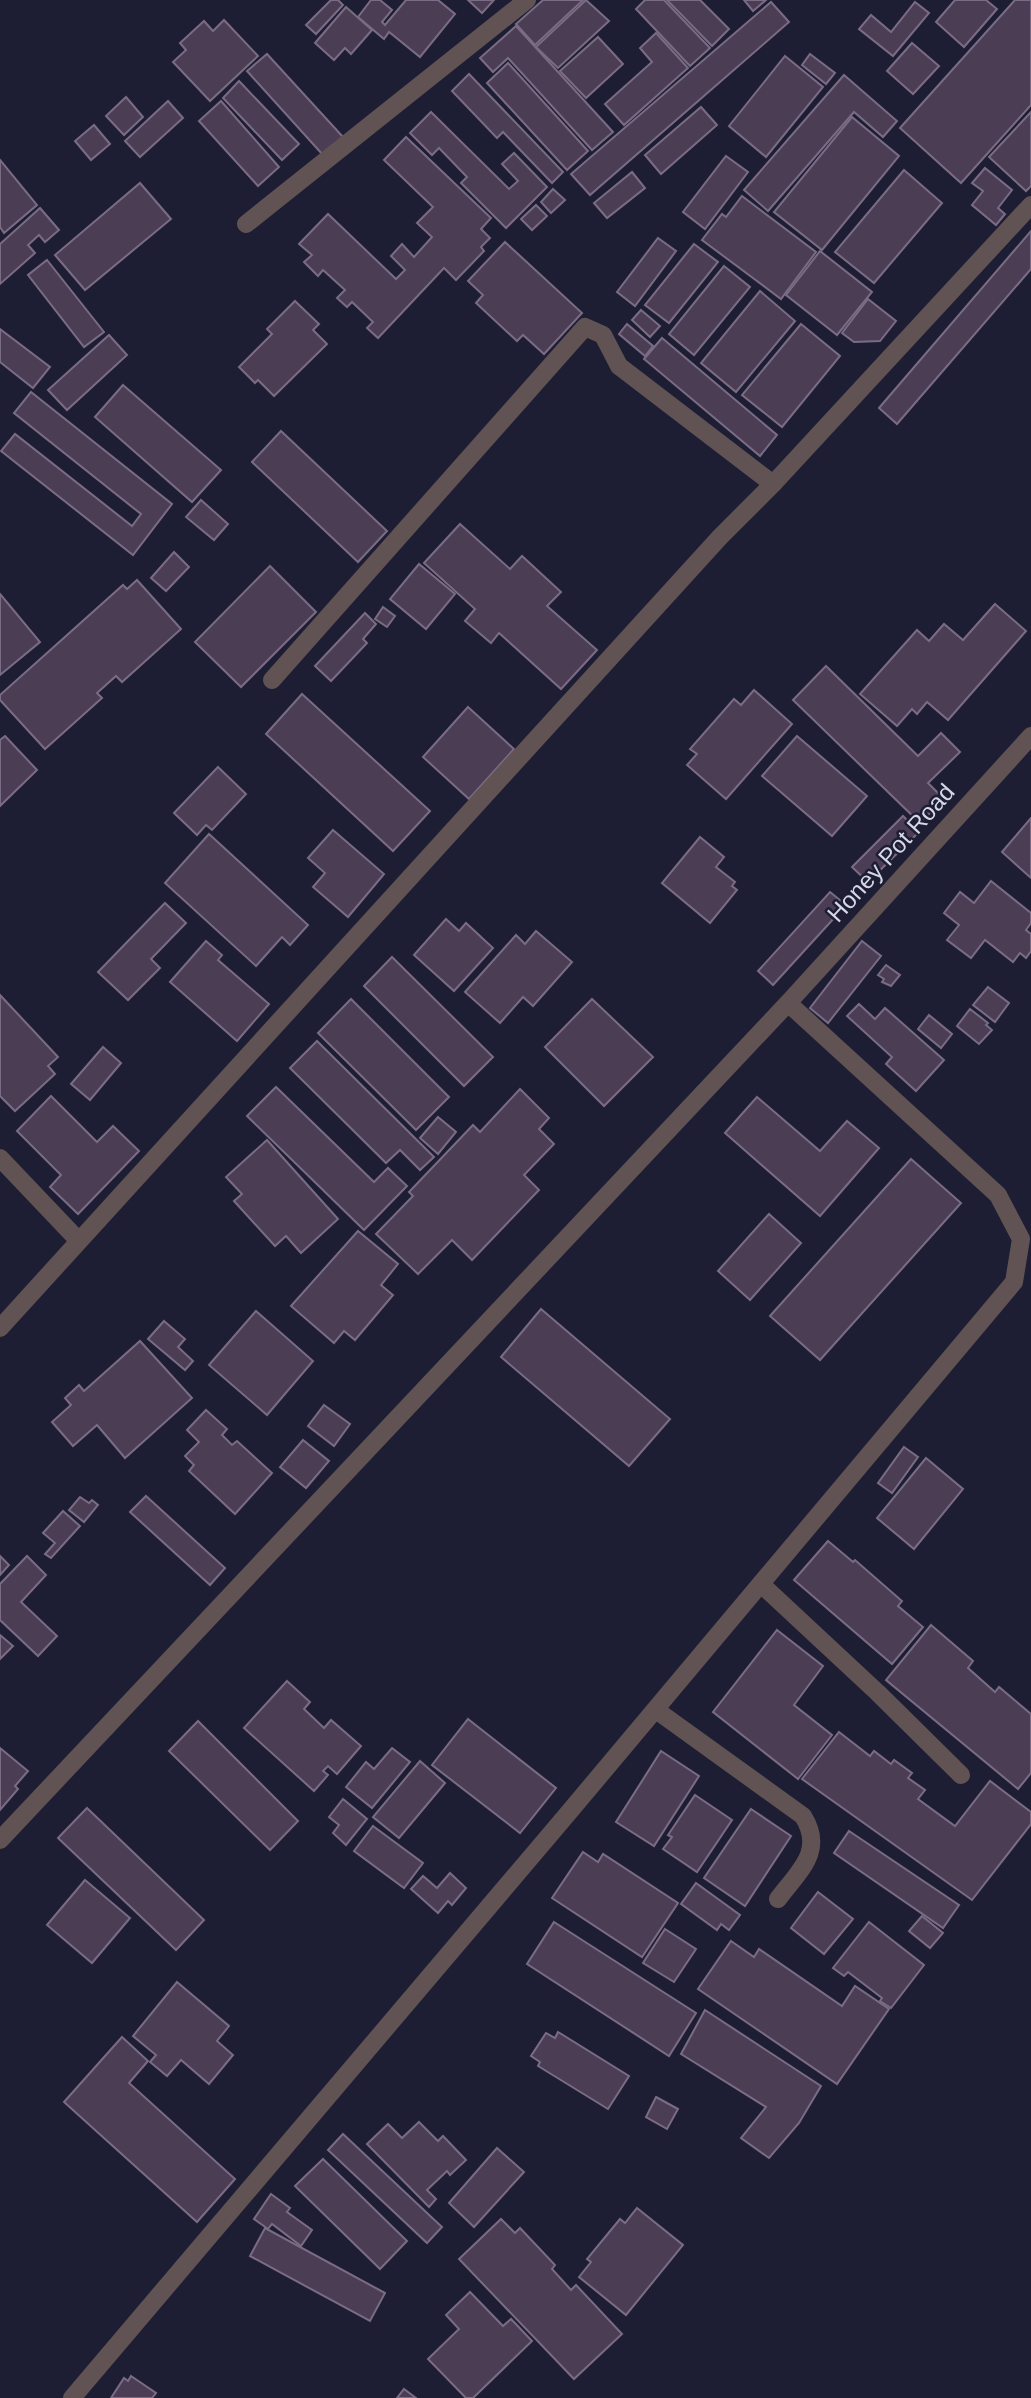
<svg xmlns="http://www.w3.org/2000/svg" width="1031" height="2398" font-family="Helvetica,sans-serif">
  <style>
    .building { fill: #4b3d53; stroke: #7b6c85; stroke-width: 2 }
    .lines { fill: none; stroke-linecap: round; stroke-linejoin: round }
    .minor { stroke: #615353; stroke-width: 18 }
    .labels { text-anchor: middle; stroke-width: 5; stroke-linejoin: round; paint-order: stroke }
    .street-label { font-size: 24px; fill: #d5d6e6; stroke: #1d1e34 }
  </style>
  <rect width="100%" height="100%" fill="#1d1e34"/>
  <g class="building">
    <path d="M 331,0 L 338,0 L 343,5 L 316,34 L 306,25 Z"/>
    <path d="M 371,0 L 380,0 L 392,10 L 382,22 L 385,25 L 406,0 L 438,0 L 455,14 L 420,57 L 389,32 L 384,39 L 358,17 Z"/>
    <path d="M 468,0 L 494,0 L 482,13 Z"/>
    <path d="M 543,0 L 583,0 L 535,45 L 516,24 Z"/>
    <path d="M 586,0 L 609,21 L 558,68 L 536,47 Z"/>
    <path d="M 645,0 L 664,0 L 710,48 L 690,66 L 636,9 Z"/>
    <path d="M 667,0 L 700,0 L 729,29 L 712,46 Z"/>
    <path d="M 744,0 L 766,0 L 753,11 Z"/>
    <path d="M 955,0 L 986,0 L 997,9 L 964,47 L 936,22 Z"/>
    <path d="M 1015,0 L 1031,0 L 1031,105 L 961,183 L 900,128 Z"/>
    <path d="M 771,2 L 789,22 L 590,195 L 571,174 Z"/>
    <path d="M 915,2 L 929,13 L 893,56 L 859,29 L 871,15 L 891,32 Z"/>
    <path d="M 346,7 L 372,30 L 351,54 L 345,48 L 334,60 L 315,43 Z"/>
    <path d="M 224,20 L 258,56 L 210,101 L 173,62 L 186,50 L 180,43 L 204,21 L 213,31 Z"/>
    <path d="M 516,26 L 613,132 L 592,150 L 508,58 L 493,72 L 480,58 Z"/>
    <path d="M 656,33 L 688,68 L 624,125 L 605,104 L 652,62 L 640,48 Z"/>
    <path d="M 598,37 L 623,64 L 586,98 L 560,71 Z"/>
    <path d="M 912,43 L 939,66 L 913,94 L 887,71 Z"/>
    <path d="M 267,54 L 343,137 L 323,155 L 247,71 Z"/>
    <path d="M 810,54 L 835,73 L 826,84 L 802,65 Z"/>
    <path d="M 785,56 L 823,87 L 766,157 L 729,126 Z"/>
    <path d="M 508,63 L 588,151 L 567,170 L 487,83 Z"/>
    <path d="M 469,74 L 563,172 L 552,183 L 503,132 L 497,138 L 452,91 Z"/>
    <path d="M 844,75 L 897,121 L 883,137 L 854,112 L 768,211 L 744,190 Z"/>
    <path d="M 239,81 L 299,144 L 282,160 L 223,98 Z"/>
    <path d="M 126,97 L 143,117 L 124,135 L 106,116 Z"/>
    <path d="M 168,101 L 183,118 L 140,157 L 125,141 Z"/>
    <path d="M 221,101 L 279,167 L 258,186 L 199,121 Z"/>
    <path d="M 701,107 L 717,125 L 661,174 L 645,155 Z"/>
    <path d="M 431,112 L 509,189 L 518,181 L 502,164 L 514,153 L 547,187 L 506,228 L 461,183 L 467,177 L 439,148 L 432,155 L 410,133 Z"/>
    <path d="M 1031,112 L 1031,186 L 1026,191 L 989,157 Z"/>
    <path d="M 852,117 L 899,156 L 822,250 L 774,212 Z"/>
    <path d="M 94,125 L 110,144 L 91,160 L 75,141 Z"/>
    <path d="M 406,137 L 491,218 L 481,229 L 490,238 L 481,247 L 484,251 L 456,280 L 444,268 L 378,338 L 367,328 L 373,322 L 352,302 L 347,307 L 337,298 L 345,290 L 323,270 L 318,276 L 304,262 L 312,255 L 299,244 L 328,214 L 396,279 L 405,270 L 391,256 L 402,244 L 414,257 L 432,237 L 417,223 L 433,207 L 384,160 Z"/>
    <path d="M 726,156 L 748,172 L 705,229 L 683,212 Z"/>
    <path d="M 0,160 L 37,205 L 4,233 L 0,227 Z"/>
    <path d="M 985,168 L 1012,190 L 998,208 L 1005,214 L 996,225 L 972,205 L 983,191 L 972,183 Z"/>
    <path d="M 904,170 L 942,203 L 874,283 L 835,252 Z"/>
    <path d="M 632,172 L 645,188 L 607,218 L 594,203 Z"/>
    <path d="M 140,183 L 171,219 L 85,290 L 55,255 Z"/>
    <path d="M 553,189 L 565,200 L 551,213 L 541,202 Z"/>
    <path d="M 742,196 L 816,252 L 781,299 L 702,240 L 722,214 L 726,217 Z"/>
    <path d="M 536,205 L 547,216 L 532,230 L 521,219 Z"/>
    <path d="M 40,208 L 59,230 L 45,242 L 39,235 L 28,245 L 35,253 L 0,284 L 0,244 Z"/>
    <path d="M 1031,231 L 1031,269 L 897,424 L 879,408 Z"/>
    <path d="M 658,238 L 676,251 L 635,306 L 617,292 Z"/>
    <path d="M 505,242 L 582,313 L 544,354 L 523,335 L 517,341 L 476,303 L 483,295 L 468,281 Z"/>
    <path d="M 694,244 L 718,262 L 669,323 L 645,305 Z"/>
    <path d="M 820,251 L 872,292 L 837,335 L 786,295 Z"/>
    <path d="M 47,260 L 104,332 L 84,347 L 28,275 Z"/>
    <path d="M 724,266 L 750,287 L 694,355 L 669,334 Z"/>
    <path d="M 760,291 L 795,321 L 736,392 L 701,363 Z"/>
    <path d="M 868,299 L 896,321 L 880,341 L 854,342 L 842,333 Z"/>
    <path d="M 295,301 L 319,324 L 313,330 L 327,344 L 274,396 L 258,380 L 255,383 L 239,367 L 272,334 L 267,329 Z"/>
    <path d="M 641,310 L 660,326 L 650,337 L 632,320 Z"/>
    <path d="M 627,324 L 653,346 L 645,356 L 619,334 Z"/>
    <path d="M 801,324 L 840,356 L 782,427 L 742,395 Z"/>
    <path d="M 0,329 L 50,367 L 33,388 L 0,362 Z"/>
    <path d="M 109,335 L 127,355 L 67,410 L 48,390 Z"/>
    <path d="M 662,338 L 777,435 L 760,456 L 644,359 Z"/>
    <path d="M 123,385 L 221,470 L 192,502 L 95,417 Z"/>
    <path d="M 31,392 L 172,504 L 133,555 L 1,451 L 15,434 L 132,526 L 141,514 L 14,413 Z"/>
    <path d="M 281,431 L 387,531 L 358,562 L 252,462 Z"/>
    <path d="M 201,500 L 228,524 L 214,540 L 186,517 Z"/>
    <path d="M 460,524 L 510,569 L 522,556 L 561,592 L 547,606 L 597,650 L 561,689 L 499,633 L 491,643 L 465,621 L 475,609 L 424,563 Z"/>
    <path d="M 174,552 L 189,567 L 166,591 L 151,578 Z"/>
    <path d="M 419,564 L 455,594 L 426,629 L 390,599 Z"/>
    <path d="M 270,566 L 316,612 L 241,687 L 195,642 Z"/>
    <path d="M 137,580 L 181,629 L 122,682 L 116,676 L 97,693 L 102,698 L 45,749 L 0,700 L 0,695 L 123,585 L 127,589 Z"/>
    <path d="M 0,594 L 40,642 L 0,675 Z"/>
    <path d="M 995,604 L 1026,631 L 948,720 L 927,702 L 917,714 L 912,709 L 897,726 L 860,694 L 917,630 L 929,641 L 944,624 L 963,640 Z"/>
    <path d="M 383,607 L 395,616 L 387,627 L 375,619 Z"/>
    <path d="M 365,613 L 376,624 L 363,639 L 367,643 L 331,681 L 315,666 Z"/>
    <path d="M 826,666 L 918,756 L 941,733 L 960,752 L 928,783 L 944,799 L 920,823 L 793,700 Z"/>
    <path d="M 754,690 L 792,724 L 726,799 L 687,765 L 697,754 L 690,749 L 734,699 L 741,705 Z"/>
    <path d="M 302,694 L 430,811 L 393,851 L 266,734 Z"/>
    <path d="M 468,707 L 514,749 L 469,799 L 423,757 Z"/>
    <path d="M 5,736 L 37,770 L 0,806 L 0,740 Z"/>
    <path d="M 797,736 L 867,796 L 832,836 L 762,776 Z"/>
    <path d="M 218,767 L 246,794 L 212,830 L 206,825 L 197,835 L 174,813 Z"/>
    <path d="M 903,816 L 919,832 L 868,882 L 852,867 Z"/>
    <path d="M 1031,818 L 1031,878 L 1002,852 Z"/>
    <path d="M 333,830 L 384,874 L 348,917 L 313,887 L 325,873 L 308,858 Z"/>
    <path d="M 209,834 L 308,925 L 290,945 L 282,937 L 256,966 L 165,883 Z"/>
    <path d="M 700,837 L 724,857 L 716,867 L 735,882 L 732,886 L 737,890 L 710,923 L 662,883 Z"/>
    <path d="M 991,881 L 1031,913 L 1031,923 L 1026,930 L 1031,934 L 1031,951 L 1026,958 L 1020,953 L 1013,962 L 985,940 L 971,958 L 947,940 L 959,925 L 944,913 L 960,892 L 974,903 Z"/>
    <path d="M 830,892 L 846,905 L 773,985 L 758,971 Z"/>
    <path d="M 165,903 L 186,923 L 151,959 L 160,968 L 128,1000 L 98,972 Z"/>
    <path d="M 446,919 L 459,931 L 466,923 L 493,948 L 454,991 L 414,955 Z"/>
    <path d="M 536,931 L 572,962 L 533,1006 L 523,997 L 500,1023 L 465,992 L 516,935 L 525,944 Z"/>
    <path d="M 206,941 L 222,955 L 218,960 L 269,1004 L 237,1041 L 170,982 Z"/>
    <path d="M 862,941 L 881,956 L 828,1023 L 810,1008 Z"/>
    <path d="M 392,957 L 493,1057 L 464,1086 L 364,986 Z"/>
    <path d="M 886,965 L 900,975 L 891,986 L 882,982 L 884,979 L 878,975 Z"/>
    <path d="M 988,987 L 1009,1003 L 995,1022 L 973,1005 Z"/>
    <path d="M 0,995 L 58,1057 L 48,1066 L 55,1074 L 15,1111 L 0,1096 Z"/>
    <path d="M 351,999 L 449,1097 L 416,1130 L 318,1033 Z"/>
    <path d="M 592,999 L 653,1057 L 604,1106 L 545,1047 Z"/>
    <path d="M 859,1004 L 875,1019 L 885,1008 L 944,1060 L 916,1091 L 886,1064 L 892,1057 L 847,1016 Z"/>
    <path d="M 970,1009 L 988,1023 L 986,1025 L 992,1030 L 979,1044 L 957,1026 Z"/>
    <path d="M 929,1015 L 952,1034 L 941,1048 L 918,1029 Z"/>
    <path d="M 317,1041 L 434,1157 L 420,1170 L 400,1150 L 386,1163 L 290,1068 Z"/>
    <path d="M 103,1047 L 121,1063 L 90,1100 L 71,1084 Z"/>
    <path d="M 276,1087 L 374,1182 L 388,1168 L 407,1186 L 364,1230 L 247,1116 Z"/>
    <path d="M 520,1089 L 549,1118 L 539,1129 L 554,1144 L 524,1175 L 539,1190 L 472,1260 L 452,1240 L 418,1274 L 376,1234 L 413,1196 L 409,1192 L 473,1125 L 480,1132 Z"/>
    <path d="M 51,1096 L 97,1142 L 113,1126 L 139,1151 L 78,1214 L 50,1187 L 61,1175 L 17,1131 Z"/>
    <path d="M 757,1097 L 820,1151 L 847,1121 L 879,1148 L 820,1216 L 725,1133 Z"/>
    <path d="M 438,1117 L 456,1132 L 438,1154 L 420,1138 Z"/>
    <path d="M 267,1140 L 338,1219 L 301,1253 L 286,1236 L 275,1246 L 234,1201 L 242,1194 L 226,1177 Z"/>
    <path d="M 911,1159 L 961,1203 L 820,1360 L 770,1316 Z"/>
    <path d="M 769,1214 L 801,1243 L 750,1300 L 718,1271 Z"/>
    <path d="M 358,1231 L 398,1264 L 381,1285 L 393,1295 L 355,1340 L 344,1331 L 334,1343 L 291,1306 Z"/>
    <path d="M 541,1309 L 670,1419 L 629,1466 L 501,1357 Z"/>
    <path d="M 256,1311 L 313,1361 L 267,1415 L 209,1365 Z"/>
    <path d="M 164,1321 L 185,1339 L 178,1347 L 193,1361 L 185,1370 L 148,1339 Z"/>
    <path d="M 140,1341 L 192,1398 L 125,1458 L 97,1425 L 73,1446 L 52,1422 L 71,1405 L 65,1398 L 79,1385 L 84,1391 Z"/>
    <path d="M 324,1405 L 350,1424 L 334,1446 L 308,1426 Z"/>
    <path d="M 206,1410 L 227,1429 L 222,1435 L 232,1445 L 237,1441 L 272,1473 L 235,1514 L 189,1471 L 194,1465 L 185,1456 L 199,1442 L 187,1430 Z"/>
    <path d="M 303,1440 L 329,1461 L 306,1488 L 280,1467 Z"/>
    <path d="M 904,1447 L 918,1457 L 892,1493 L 878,1483 Z"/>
    <path d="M 926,1458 L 963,1489 L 914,1549 L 877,1518 Z"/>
    <path d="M 146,1496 L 225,1568 L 210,1585 L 130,1512 Z"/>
    <path d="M 80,1497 L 89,1503 L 92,1500 L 98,1505 L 84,1522 L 69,1510 Z"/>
    <path d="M 63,1511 L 80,1526 L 51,1558 L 45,1554 L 55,1543 L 43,1533 Z"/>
    <path d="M 828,1541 L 853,1562 L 855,1560 L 902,1601 L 898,1606 L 923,1627 L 892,1664 L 794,1580 Z"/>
    <path d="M 0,1556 L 9,1565 L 0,1575 Z"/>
    <path d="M 27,1556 L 46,1575 L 21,1602 L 57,1636 L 38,1656 L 0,1620 L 0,1584 Z"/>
    <path d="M 931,1625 L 973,1661 L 968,1668 L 995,1692 L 999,1687 L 1031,1714 L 1031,1773 L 1018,1789 L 886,1680 Z"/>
    <path d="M 777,1630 L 823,1666 L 794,1705 L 832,1735 L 798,1779 L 713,1712 Z"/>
    <path d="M 0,1635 L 13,1646 L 0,1659 Z"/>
    <path d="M 287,1681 L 310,1702 L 304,1709 L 324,1728 L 331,1720 L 361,1746 L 337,1774 L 328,1766 L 323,1771 L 328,1775 L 314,1791 L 244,1728 Z"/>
    <path d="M 468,1719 L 556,1788 L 520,1833 L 432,1765 Z"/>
    <path d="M 198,1721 L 298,1821 L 270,1850 L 169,1751 Z"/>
    <path d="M 839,1732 L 870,1756 L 874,1751 L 891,1764 L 894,1760 L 912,1773 L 908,1778 L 925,1790 L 918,1799 L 955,1826 L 990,1781 L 1031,1812 L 1031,1824 L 972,1900 L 802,1779 Z"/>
    <path d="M 0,1748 L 28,1771 L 15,1786 L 18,1789 L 0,1810 Z"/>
    <path d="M 392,1748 L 410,1762 L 372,1808 L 346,1787 L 366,1762 L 374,1769 Z"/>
    <path d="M 661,1751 L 699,1776 L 654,1846 L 616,1822 Z"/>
    <path d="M 420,1761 L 445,1783 L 399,1838 L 373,1817 Z"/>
    <path d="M 695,1795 L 732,1820 L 697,1872 L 663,1849 L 672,1837 L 668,1835 Z"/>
    <path d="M 343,1799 L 367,1819 L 346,1845 L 333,1833 L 339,1825 L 329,1817 Z"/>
    <path d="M 87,1808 L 204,1920 L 176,1950 L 58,1838 Z"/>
    <path d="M 751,1809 L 791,1836 L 745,1906 L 704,1878 Z"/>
    <path d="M 373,1826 L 423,1863 L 404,1888 L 354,1851 Z"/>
    <path d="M 849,1831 L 959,1905 L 943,1928 L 834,1853 Z"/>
    <path d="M 583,1852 L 598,1862 L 603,1854 L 678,1903 L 642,1957 L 552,1898 Z"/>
    <path d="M 450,1873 L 466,1888 L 452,1905 L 448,1901 L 438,1913 L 411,1889 L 423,1876 L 437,1888 Z"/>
    <path d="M 85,1880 L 130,1918 L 92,1963 L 47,1925 Z"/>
    <path d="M 696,1883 L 740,1915 L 729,1930 L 721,1924 L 717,1930 L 681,1904 Z"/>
    <path d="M 818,1892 L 853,1919 L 824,1954 L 791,1928 Z"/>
    <path d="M 922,1916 L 943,1933 L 930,1948 L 909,1931 Z"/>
    <path d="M 554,1922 L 696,2013 L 669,2056 L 527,1964 Z"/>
    <path d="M 869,1922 L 924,1965 L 891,2008 L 880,2001 L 882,1998 L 848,1972 L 844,1976 L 833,1968 Z"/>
    <path d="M 665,1929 L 696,1949 L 674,1982 L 643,1963 Z"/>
    <path d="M 731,1941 L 754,1957 L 759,1949 L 842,2006 L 855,1986 L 889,2009 L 837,2084 L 698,1989 Z"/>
    <path d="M 177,1982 L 229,2026 L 217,2041 L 233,2055 L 209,2084 L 181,2060 L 167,2076 L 150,2062 L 156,2055 L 133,2036 Z"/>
    <path d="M 705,2010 L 821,2086 L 799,2123 L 769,2158 L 741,2138 L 766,2107 L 681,2054 Z"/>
    <path d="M 558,2032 L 629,2076 L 608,2109 L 538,2066 L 540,2062 L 531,2056 L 546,2033 L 555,2038 Z"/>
    <path d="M 122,2037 L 148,2061 L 129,2083 L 235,2179 L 197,2222 L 64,2102 Z"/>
    <path d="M 656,2097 L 678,2109 L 667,2129 L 646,2117 Z"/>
    <path d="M 419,2122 L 438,2141 L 443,2136 L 466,2160 L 450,2175 L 447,2171 L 427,2190 L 436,2199 L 429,2207 L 367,2144 L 388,2124 L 402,2138 Z"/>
    <path d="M 343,2134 L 442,2227 L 427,2243 L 328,2150 Z"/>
    <path d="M 497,2148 L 524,2172 L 474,2227 L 449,2203 Z"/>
    <path d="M 323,2159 L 407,2241 L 380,2269 L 295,2186 Z"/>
    <path d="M 271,2194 L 290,2208 L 287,2212 L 312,2230 L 301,2246 L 272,2224 L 268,2229 L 254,2219 Z"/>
    <path d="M 637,2208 L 683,2245 L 626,2315 L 579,2277 L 591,2262 L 587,2259 L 620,2219 L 625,2223 Z"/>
    <path d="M 501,2219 L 515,2233 L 520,2228 L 555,2265 L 552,2269 L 571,2290 L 576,2285 L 622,2334 L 574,2379 L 459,2259 Z"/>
    <path d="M 265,2228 L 385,2293 L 370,2321 L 250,2256 Z"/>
    <path d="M 470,2292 L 503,2326 L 511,2319 L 532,2341 L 473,2398 L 466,2398 L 428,2359 L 459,2329 L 446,2315 Z"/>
    <path d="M 131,2376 L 156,2393 L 152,2398 L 111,2398 L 124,2378 L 128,2381 Z"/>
    <path d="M 404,2389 L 416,2398 L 397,2398 Z"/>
  </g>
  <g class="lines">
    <g class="minor">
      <path d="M 246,224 L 527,0"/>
      <path d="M 272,680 L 585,327 L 603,335 L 619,366 L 773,484"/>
      <path d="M 788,1003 L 1031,736"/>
      <path d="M 0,1158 L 78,1240"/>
      <path d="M 0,1328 L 720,537 L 773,484 L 1031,205"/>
      <path d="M 761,1584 L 878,1693 L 961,1775"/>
      <path d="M 656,1710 L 803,1816 C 825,1851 799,1871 778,1899"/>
      <path d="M 0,1840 L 788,1003 L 998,1195 L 1021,1239 L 1014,1282 L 570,1811 L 72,2398"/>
    </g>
  </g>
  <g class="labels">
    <g class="street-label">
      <text transform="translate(891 853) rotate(-48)" y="8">Honey Pot Road</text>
    </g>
  </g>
</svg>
